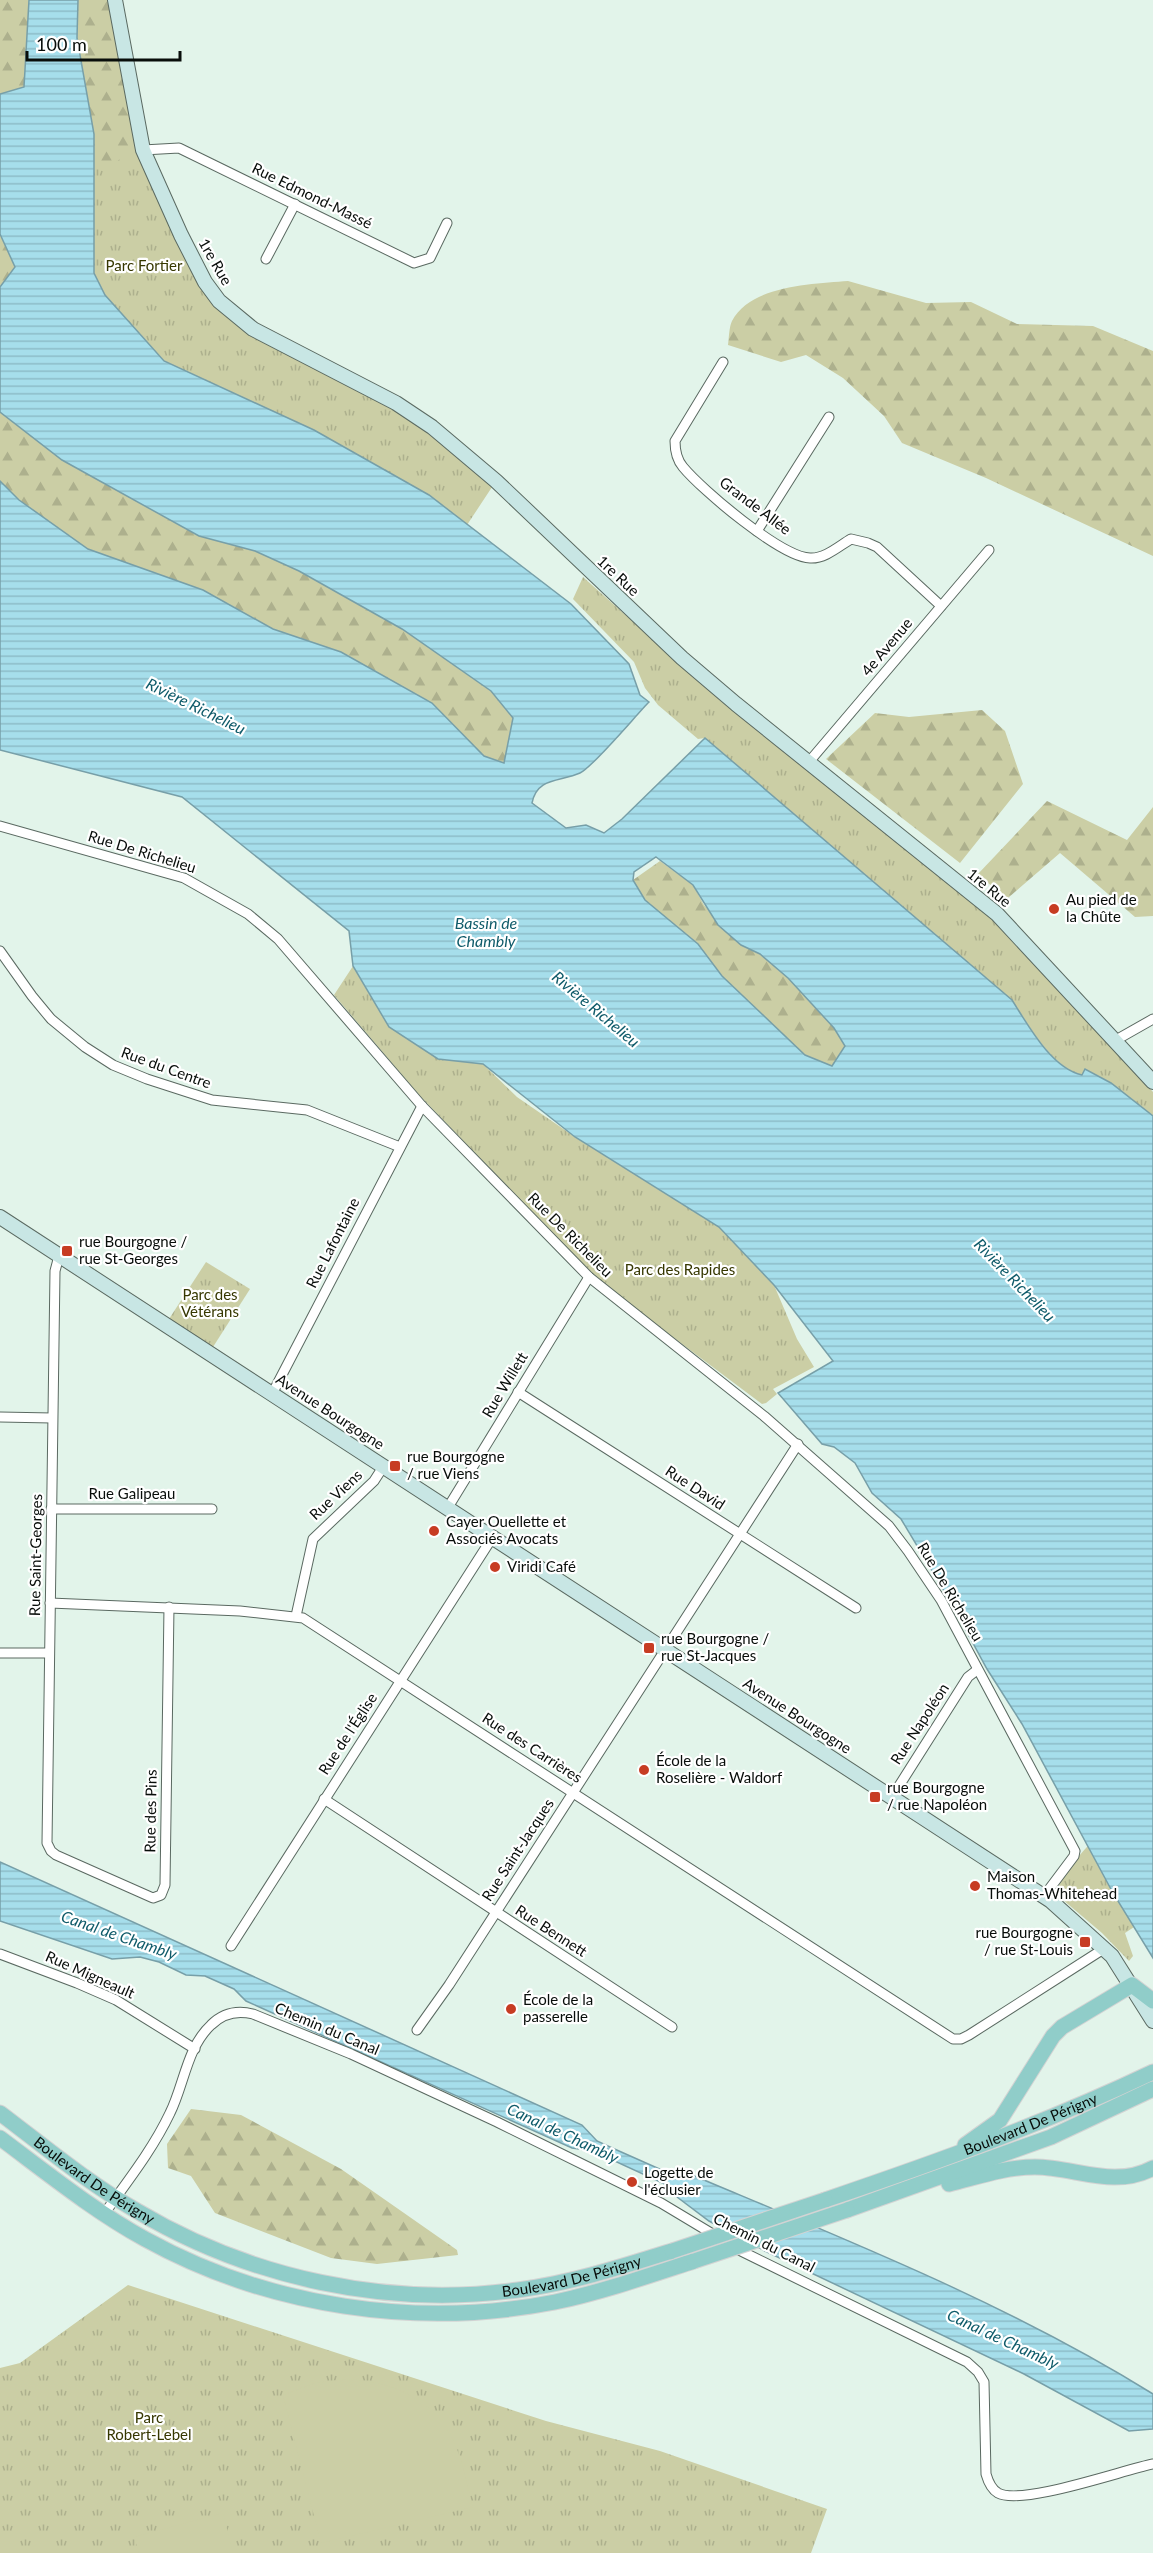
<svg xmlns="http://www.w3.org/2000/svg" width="1153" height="2553" font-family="Lato,sans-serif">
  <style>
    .forest { fill: url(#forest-firs) }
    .park { fill: url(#park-tufts) }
    .pitch { fill: #cbcea5 }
    .water { fill: url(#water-rules); stroke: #779fa8; stroke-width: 1.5; fill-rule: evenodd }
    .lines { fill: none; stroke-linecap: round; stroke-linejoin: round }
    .street-casing { stroke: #5a6961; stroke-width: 11 }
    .secondary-casing { stroke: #5a6961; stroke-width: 16 }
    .primary-casing { stroke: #d3d3d3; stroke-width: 17 }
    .street { stroke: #fff; stroke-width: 9 }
    .secondary { stroke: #c8e6e4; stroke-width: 14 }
    .primary { stroke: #90cdc9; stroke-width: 15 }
    .primary-bridge-casing { stroke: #d3d3d3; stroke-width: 17; stroke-linecap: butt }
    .primary-bridge { stroke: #90cdc9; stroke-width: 15 }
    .poi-dot { fill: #c73c23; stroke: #fff; stroke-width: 2 }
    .labels { text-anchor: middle; stroke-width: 4.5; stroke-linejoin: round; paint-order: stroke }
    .street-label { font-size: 15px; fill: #080d0a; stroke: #fff }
    .park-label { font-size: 15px; fill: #363700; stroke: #fff }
    .poi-label { font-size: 15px; fill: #080d0a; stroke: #fff; text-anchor: start }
    .water-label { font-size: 16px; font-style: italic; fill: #0f5b6a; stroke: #fff }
  </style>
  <defs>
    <pattern id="forest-firs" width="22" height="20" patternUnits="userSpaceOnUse" patternTransform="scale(1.5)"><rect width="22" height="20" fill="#cbcea5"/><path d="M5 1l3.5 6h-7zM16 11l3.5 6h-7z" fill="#adb08d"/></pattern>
    <pattern id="park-tufts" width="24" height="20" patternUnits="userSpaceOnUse" patternTransform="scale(1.5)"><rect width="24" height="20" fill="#cbcea5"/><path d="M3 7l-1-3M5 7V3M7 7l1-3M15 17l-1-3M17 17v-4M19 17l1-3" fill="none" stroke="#adb08d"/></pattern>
    <pattern id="water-rules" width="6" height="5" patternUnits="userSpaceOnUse" patternTransform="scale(1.5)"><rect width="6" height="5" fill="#a6deeb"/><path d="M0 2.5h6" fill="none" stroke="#8dbdc8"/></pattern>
  </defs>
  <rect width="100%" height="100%" fill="#e2f4ea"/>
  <g class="forest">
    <path d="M 0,0 L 29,0 L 24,88 L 0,94 Z"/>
    <path d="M 78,0 L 113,0 L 140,145 L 94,273 L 94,134 L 77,38 Z"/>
    <path d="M 0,234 L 15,267 L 0,287 Z"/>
    <path d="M 848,281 L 926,303 L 971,302 L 1017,324 L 1093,326 L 1153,351 L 1153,556 L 986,478 L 902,443 L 884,416 L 843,378 L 806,355 L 781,362 L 728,345 C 729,338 729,327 732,321 C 751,285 813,284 848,281 Z"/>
    <path d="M 0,412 L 62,460 L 199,536 L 255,551 L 299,571 L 402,629 L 491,691 L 513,718 L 504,763 L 484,756 L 432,703 L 341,652 L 273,629 L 203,590 L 88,549 L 19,500 L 0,481 Z"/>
    <path d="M 982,710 L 1005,731 L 1023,784 L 960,863 L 826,759 L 875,713 L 909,717 Z"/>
    <path d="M 1047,801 L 1127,840 L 1153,807 L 1153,916 L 1135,917 L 1060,853 L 1008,898 L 977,875 Z"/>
    <path d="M 660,861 L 693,885 L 704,905 L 741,945 L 760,954 L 788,978 L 834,1028 L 845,1046 L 832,1066 L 805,1055 L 722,976 L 698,944 L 680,931 L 645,900 L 633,880 Z"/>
    <path d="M 191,2109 L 241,2115 L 341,2169 L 457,2250 L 458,2255 L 377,2264 L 331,2258 L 215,2213 L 191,2176 L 168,2168 L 167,2144 Z"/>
  </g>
  <g class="park">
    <path d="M 143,150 L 205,282 L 242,321 L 396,403 L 496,481 L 467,525 L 429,495 L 164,361 L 105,295 L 94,273 L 94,170 Z"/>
    <path d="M 583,577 L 727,706 L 808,763 L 997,914 L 1153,1092 L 1153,1116 L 1111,1083 L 1085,1069 L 1082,1075 C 1051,1067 1029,1025 1012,1000 L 705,738 L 698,739 L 658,705 L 645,688 L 634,662 L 573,599 Z"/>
    <path d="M 353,966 L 389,1027 L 438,1059 L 483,1064 L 517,1097 L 575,1137 L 719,1227 L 774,1285 L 797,1339 L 814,1367 L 773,1389 L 777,1394 L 766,1403 L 762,1404 L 626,1302 L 583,1265 L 420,1096 L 334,995 Z"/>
    <path d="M 206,1262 L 250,1289 L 213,1347 L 169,1319 Z"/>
    <path d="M 1088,1846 L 1134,1927 L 1125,1933 L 1133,1956 L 1129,1961 L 1102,1933 L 1056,1894 C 1056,1885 1081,1852 1088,1846 Z"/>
    <path d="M 128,2285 L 546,2421 L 660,2451 L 827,2509 L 811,2553 L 0,2553 L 0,2368 L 20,2363 Z"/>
  </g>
  <g class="pitch">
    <path d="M 346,2379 C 390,2381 433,2398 453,2440 C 463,2460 467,2486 473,2507 L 321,2543 L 283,2395 L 315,2383 Z"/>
    <path d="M 223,2513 L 233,2553 L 139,2553 L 134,2537 Z"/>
  </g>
  <g class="water">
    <path d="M 29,0 L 78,0 L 77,38 L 94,134 L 94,273 L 105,295 L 164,361 L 314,430 L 429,495 L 571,604 L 629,664 L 640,695 L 649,702 C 637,714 592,768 580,773 C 560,782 537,777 532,803 L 566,828 L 586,825 L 604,833 L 622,819 L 705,738 L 1012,1000 C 1028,1025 1051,1068 1082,1075 L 1085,1069 L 1111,1083 L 1153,1116 L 1153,1958 L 1113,1893 L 1022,1724 L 987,1669 L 949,1599 L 901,1519 L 872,1493 L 855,1463 L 834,1447 L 822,1444 L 778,1393 L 833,1361 L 774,1285 L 719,1227 L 575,1137 L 483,1064 L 438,1059 L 389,1027 L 353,966 L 349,931 L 182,797 L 0,750 L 0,481 L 19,500 L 88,549 L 203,590 L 273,629 L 341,652 L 432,703 L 484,756 L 504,763 L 513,718 L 491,691 L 402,629 L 299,571 L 255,551 L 199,536 L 62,460 L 0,412 L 0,287 L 15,267 L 0,234 L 0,94 L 24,87 ZM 656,857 L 693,885 L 718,925 L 741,945 L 760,954 L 788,978 L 834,1028 L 845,1046 L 832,1066 L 805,1055 L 722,976 L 698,944 L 645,900 L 633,880 L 634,872 Z"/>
    <path d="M 0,1862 L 582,2125 L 597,2141 L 610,2147 L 673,2175 L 692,2175 C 849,2241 1008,2304 1153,2394 L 1153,2429 L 1129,2431 L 1024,2374 L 765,2251 L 709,2221 L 677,2197 L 667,2185 L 593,2151 L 572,2148 L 246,2001 L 234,1989 L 205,1976 L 186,1975 L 159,1962 L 140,1957 L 112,1959 L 0,1921 Z"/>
  </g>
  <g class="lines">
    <g class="street-casing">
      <g id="street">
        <path d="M 143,150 L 179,148 L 414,263 L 430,258 L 447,223"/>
        <path d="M 266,259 L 295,204"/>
        <path d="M 723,362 L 675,441 C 675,451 677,460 683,467 C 702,490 781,557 810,558 C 825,559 839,546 851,539 L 868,543 L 877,547 L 941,606"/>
        <path d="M 757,531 L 829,417"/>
        <path d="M 808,763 L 989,550"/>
        <path d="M 0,826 L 184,878 L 248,914 L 278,939 L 422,1106 L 589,1277 L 764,1416 L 889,1526 L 908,1551 L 941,1600 L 1075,1851 L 1074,1856 L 1044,1896"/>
        <path d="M 0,951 L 32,996 L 51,1019 L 85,1047 L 113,1065 L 147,1079 L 212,1100 L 307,1110 L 400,1147"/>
        <path d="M 1116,1040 L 1153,1019"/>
        <path d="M 59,1256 L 55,1271 L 47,1843 L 51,1851 L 56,1855 L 153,1898 L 161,1895 L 165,1885 L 169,1607"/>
        <path d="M 518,1392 L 856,1608"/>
        <path d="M 272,1394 L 422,1106"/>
        <path d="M 0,1417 L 52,1418"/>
        <path d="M 51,1509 L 212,1509"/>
        <path d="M 447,1509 L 589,1277"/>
        <path d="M 50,1603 L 240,1611 L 303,1618 L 953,2039 L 961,2039 L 969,2035 L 1105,1948"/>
        <path d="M 296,1616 L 313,1539 L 374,1481 L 383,1467"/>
        <path d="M 0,1653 L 49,1653"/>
        <path d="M 892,1797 L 968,1677 L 977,1670"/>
        <path d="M 324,1799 L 672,2027"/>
        <path d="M 231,1946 L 492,1538"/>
        <path d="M 0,1954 L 77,1983 L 116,2000 L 195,2049"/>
        <path d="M 417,2030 L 449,1985 L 798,1444"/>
        <path d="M 104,2214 C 127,2182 153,2149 170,2113 C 184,2085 187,2047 211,2025 C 223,2013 237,2010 253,2014 L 351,2054 L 497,2122 L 661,2203 L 741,2251 L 967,2362 L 978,2372 L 984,2382 L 986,2474 C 988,2481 991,2489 998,2493 C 1022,2506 1123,2470 1153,2464"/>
      </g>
    </g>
    <g class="secondary-casing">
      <g id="secondary">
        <path d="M 115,0 L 143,150 L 181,235 L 205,282 L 219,301 L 253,329 L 396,403 L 432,427 L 496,481 L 682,658 L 736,704 L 997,914 L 1153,1082"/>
        <path d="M 0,1217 L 1051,1901 L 1112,1956 L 1153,2021"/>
      </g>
    </g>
    <g class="primary-casing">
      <g id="primary">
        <path id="s1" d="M 0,2113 C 45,2147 88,2183 137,2211 C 250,2278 387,2308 518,2290 C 571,2283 621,2267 672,2251"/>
        <path d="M 0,2138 C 47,2173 94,2211 145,2239 C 268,2307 417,2329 555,2302 C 602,2292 648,2276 694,2261"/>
        <path d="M 965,2145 L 1000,2120 L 1053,2036 L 1062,2027 L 1132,1985 L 1153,2001"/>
        <path d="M 949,2184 C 977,2177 1005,2167 1035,2167 C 1075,2167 1114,2189 1153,2168"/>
        <path id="s2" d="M 825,2200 C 937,2162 1046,2123 1153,2072"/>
        <path d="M 847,2210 L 1051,2137 L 1153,2089"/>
      </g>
    </g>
    <use href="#street" class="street"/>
    <use href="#secondary" class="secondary"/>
    <use href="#primary" class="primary"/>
    <g class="primary-bridge-casing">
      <g id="primary-bridge">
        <path d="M 672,2251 L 825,2200"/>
        <path d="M 694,2261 L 847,2210"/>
      </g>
    </g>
    <use href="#primary-bridge" class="primary-bridge"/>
  </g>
  <g class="poi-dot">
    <circle cx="1054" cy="909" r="6"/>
    <rect x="61" y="1245" width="12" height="12" rx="3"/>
    <rect x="389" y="1460" width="12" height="12" rx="3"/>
    <circle cx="434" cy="1531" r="6"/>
    <circle cx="495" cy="1567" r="6"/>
    <rect x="643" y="1642" width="12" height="12" rx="3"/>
    <circle cx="644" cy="1770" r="6"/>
    <rect x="869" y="1791" width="12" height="12" rx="3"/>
    <circle cx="975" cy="1886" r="6"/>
    <rect x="1079" y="1936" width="12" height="12" rx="3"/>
    <circle cx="511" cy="2009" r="6"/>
    <circle cx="632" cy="2182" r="6"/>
  </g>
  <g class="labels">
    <g class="street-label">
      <text transform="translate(312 196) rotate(26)" y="5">Rue Edmond-Massé</text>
      <text transform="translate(215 262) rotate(60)" y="5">1re Rue</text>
      <text transform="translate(755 506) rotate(37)" y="5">Grande Allée</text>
      <text transform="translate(618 576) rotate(43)" y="5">1re Rue</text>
      <text transform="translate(887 647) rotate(-50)" y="5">4e Avenue</text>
      <text transform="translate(142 852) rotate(17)" y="5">Rue De Richelieu</text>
      <text transform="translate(989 888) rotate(39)" y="5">1re Rue</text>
      <text transform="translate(166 1068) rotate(20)" y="5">Rue du Centre</text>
      <text transform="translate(570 1235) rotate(45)" y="5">Rue De Richelieu</text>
      <text transform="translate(333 1243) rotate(-63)" y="5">Rue Lafontaine</text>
      <text transform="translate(505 1385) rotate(-59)" y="5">Rue Willett</text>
      <text transform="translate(330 1412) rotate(33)" y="5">Avenue Bourgogne</text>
      <text transform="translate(695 1488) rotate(33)" y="5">Rue David</text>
      <text x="132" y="1499">Rue Galipeau</text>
      <text transform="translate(336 1495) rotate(-43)" y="5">Rue Viens</text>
      <text transform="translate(36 1555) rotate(-89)" y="5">Rue Saint-Georges</text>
      <text transform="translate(950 1592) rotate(59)" y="5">Rue De Richelieu</text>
      <text transform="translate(797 1716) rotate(33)" y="5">Avenue Bourgogne</text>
      <text transform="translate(920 1724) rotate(-57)" y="5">Rue Napoléon</text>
      <text transform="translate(348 1734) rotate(-57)" y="5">Rue de l'Église</text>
      <text transform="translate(532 1748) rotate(33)" y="5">Rue des Carrières</text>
      <text transform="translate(151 1811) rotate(-89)" y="5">Rue des Pins</text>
      <text transform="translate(518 1850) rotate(-57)" y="5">Rue Saint-Jacques</text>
      <text transform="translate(551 1931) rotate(33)" y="5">Rue Bennett</text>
      <text transform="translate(90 1975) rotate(24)" y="5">Rue Migneault</text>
      <text transform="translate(327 2029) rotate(23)" y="5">Chemin du Canal</text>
      <text dy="5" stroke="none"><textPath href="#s2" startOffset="219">Boulevard De Périgny</textPath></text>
      <text dy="5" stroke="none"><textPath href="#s1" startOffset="116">Boulevard De Périgny</textPath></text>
      <text transform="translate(764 2243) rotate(27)" y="5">Chemin du Canal</text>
      <text dy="5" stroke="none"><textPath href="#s1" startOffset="620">Boulevard De Périgny</textPath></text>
    </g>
    <g class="park-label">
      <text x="144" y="271">Parc Fortier</text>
      <text x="680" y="1275">Parc des Rapides</text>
      <text x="210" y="1300">Parc des<tspan x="210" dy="17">Vétérans</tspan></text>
      <text x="149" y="2423">Parc<tspan x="149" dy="17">Robert-Lebel</tspan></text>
    </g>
    <g class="poi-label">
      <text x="1066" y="905">Au pied de<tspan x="1066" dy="17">la Chûte</tspan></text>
      <text x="79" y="1247">rue Bourgogne /<tspan x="79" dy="17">rue St-Georges</tspan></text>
      <text x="407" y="1462">rue Bourgogne<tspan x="407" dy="17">/ rue Viens</tspan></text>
      <text x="446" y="1527">Cayer Ouellette et<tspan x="446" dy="17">Associés Avocats</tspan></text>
      <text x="507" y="1572">Viridi Café</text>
      <text x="661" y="1644">rue Bourgogne /<tspan x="661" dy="17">rue St-Jacques</tspan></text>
      <text x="656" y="1766">École de la<tspan x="656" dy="17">Roselière - Waldorf</tspan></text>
      <text x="887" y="1793">rue Bourgogne<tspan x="887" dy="17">/ rue Napoléon</tspan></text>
      <text x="987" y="1882">Maison<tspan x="987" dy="17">Thomas-Whitehead</tspan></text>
      <text x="1073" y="1938" text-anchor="end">rue Bourgogne<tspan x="1073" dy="17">/ rue St-Louis</tspan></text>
      <text x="523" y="2005">École de la<tspan x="523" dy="17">passerelle</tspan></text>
      <text x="644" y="2178">Logette de<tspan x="644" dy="17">l'éclusier</tspan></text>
    </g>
    <g class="water-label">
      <text transform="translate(196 706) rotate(26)" y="6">Rivière Richelieu</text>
      <text x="486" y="929">Bassin de<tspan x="486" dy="18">Chambly</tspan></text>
      <text transform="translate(596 1009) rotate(40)" y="6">Rivière Richelieu</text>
      <text transform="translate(1015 1280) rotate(46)" y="6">Rivière Richelieu</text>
      <text transform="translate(119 1935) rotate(19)" y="6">Canal de Chambly</text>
      <text transform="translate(563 2133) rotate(25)" y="6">Canal de Chambly</text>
      <text transform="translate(1003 2339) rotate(25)" y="6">Canal de Chambly</text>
    </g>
  </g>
  <path d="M27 51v9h153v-9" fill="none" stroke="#080d0a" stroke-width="3"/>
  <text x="36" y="51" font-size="18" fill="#080d0a" stroke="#ffffff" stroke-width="4.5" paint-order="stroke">100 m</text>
</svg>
